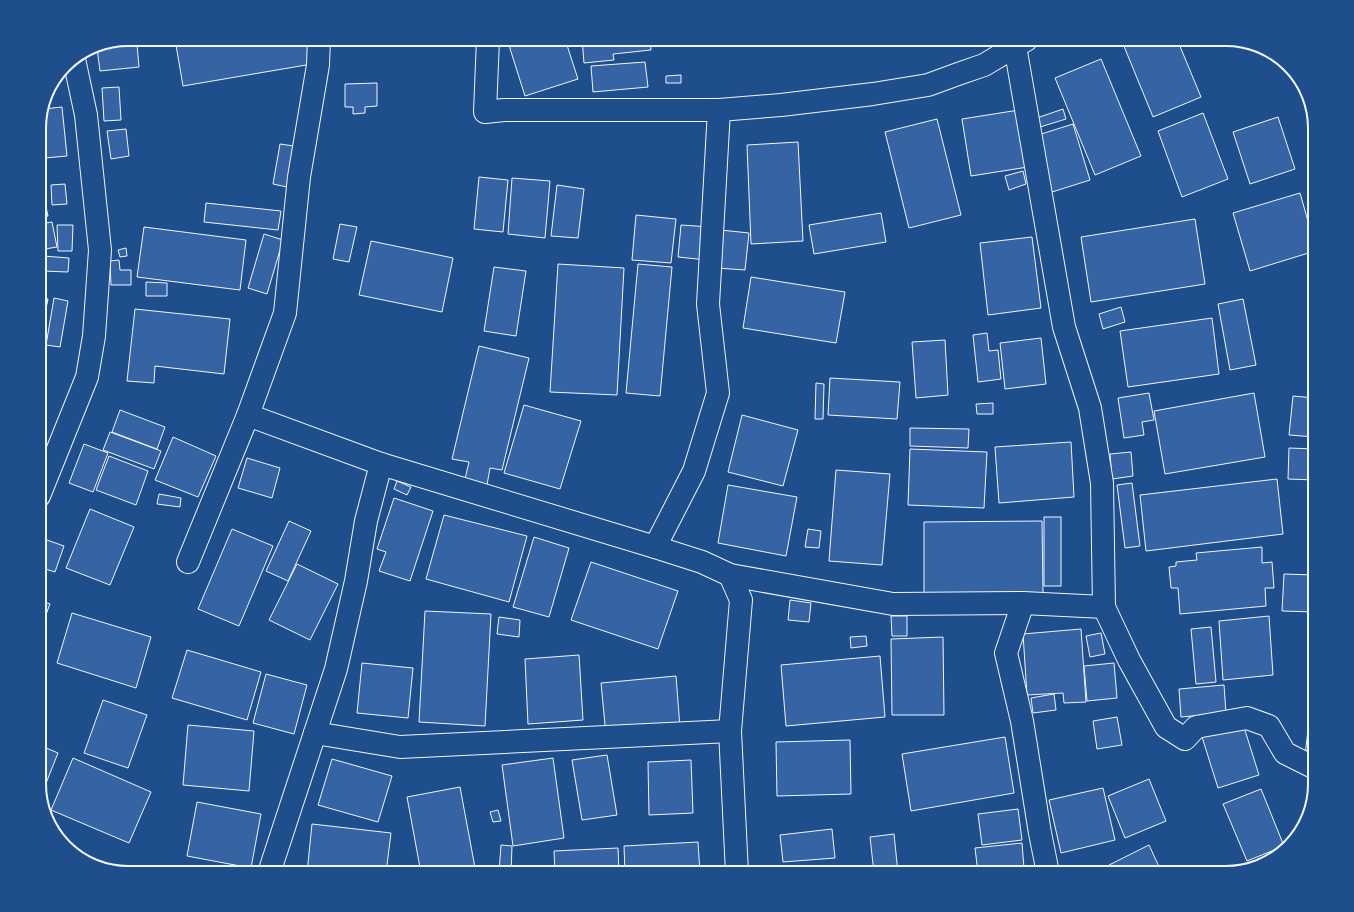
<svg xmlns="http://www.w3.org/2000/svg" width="1354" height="912" font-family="Commissioner,sans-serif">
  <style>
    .building { fill: #3563a3; stroke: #f2f6ff }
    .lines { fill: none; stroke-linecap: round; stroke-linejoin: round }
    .minor-casing { stroke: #f2f6ff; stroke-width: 24 }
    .minor { stroke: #1f4e8c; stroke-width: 22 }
    .rim { fill: none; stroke: #f2f6ff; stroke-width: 2 }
  </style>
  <rect width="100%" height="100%" fill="#1f4e8c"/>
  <g class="building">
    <path d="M 209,39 L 308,39 L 312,64 L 183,86 L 176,45 Z"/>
    <path d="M 507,39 L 565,39 L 578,79 L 525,96 Z"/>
    <path d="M 582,39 L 650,39 L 651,50 L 613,54 L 614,60 L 584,63 Z"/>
    <path d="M 930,39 L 956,39 L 933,46 Z"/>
    <path d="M 1121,39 L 1177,39 L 1201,97 L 1153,117 Z"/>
    <path d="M 137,44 L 139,67 L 100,71 L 97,48 Z"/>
    <path d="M 1101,59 L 1141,156 L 1095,175 L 1055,78 Z"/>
    <path d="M 645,62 L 648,87 L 593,92 L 591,66 Z"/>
    <path d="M 681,75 L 681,83 L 666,83 L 666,76 Z"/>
    <path d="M 377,83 L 377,106 L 365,107 L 365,113 L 353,114 L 353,107 L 345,107 L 345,84 Z"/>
    <path d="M 119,87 L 121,120 L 104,121 L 102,88 Z"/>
    <path d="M 62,107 L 67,156 L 45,158 L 40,118 L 43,109 Z"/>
    <path d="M 1063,109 L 1066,119 L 1040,127 L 1037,118 Z"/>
    <path d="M 1019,110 L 1028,167 L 971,176 L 962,119 Z"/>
    <path d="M 1203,113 L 1228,179 L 1182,197 L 1158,131 Z"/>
    <path d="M 1278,117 L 1295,169 L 1250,184 L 1233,132 Z"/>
    <path d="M 937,119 L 961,215 L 909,228 L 885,132 Z"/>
    <path d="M 1073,124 L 1090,180 L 1052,192 L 1035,136 Z"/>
    <path d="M 126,129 L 129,156 L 111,159 L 107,131 Z"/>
    <path d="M 798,142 L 803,241 L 751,244 L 747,145 Z"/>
    <path d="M 280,144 L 294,146 L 287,187 L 273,184 Z"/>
    <path d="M 1023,171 L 1026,184 L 1009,190 L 1005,176 Z"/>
    <path d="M 479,177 L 508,180 L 503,232 L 474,229 Z"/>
    <path d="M 512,178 L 550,181 L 545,238 L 508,234 Z"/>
    <path d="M 41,184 L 48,216 L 39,218 L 39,185 Z"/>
    <path d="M 65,184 L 67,204 L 52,205 L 51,185 Z"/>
    <path d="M 557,185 L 584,189 L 578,238 L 551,236 Z"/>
    <path d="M 1300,193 L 1315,246 L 1315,251 L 1250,271 L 1233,213 Z"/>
    <path d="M 206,203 L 281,211 L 278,230 L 204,222 Z"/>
    <path d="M 881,213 L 886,242 L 814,254 L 809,225 Z"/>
    <path d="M 636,215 L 676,219 L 671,263 L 632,260 Z"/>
    <path d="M 1195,219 L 1205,284 L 1091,302 L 1081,237 Z"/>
    <path d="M 52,222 L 57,247 L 39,250 L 39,224 Z"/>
    <path d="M 340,224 L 357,227 L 349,262 L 333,259 Z"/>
    <path d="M 57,225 L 73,225 L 72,251 L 58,251 Z"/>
    <path d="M 681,225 L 710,227 L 707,260 L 678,257 Z"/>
    <path d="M 144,227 L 246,240 L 240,290 L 137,277 Z"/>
    <path d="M 721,230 L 749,233 L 745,270 L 717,268 Z"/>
    <path d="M 264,234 L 283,240 L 267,294 L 248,288 Z"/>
    <path d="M 1032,237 L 1041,308 L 988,315 L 980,243 Z"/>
    <path d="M 371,241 L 453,258 L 442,312 L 359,295 Z"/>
    <path d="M 126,248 L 127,256 L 120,257 L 118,250 Z"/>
    <path d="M 43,256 L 69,258 L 68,272 L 42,271 Z"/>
    <path d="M 119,260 L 120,270 L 131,270 L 131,285 L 111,285 L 110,261 Z"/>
    <path d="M 558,264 L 624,268 L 617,395 L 550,392 Z"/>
    <path d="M 638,264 L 672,267 L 660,396 L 626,393 Z"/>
    <path d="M 494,267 L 526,271 L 516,336 L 484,331 Z"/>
    <path d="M 751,277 L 845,292 L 836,343 L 743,328 Z"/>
    <path d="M 146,282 L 167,283 L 167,296 L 146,296 Z"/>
    <path d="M 39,297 L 48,299 L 39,342 Z"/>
    <path d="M 54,298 L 68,301 L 60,347 L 46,345 Z"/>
    <path d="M 1243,299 L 1256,365 L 1230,370 L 1218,304 Z"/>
    <path d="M 1121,307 L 1125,322 L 1103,329 L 1099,314 Z"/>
    <path d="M 135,309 L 230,319 L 224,374 L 155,366 L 154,383 L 127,381 Z"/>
    <path d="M 1212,318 L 1219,374 L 1128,387 L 1120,331 Z"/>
    <path d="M 987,333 L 989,351 L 998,350 L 1001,379 L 978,382 L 973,335 Z"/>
    <path d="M 1041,338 L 1046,384 L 1005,389 L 1000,343 Z"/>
    <path d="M 945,340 L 948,395 L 916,398 L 912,342 Z"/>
    <path d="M 479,346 L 529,358 L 502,470 L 490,468 L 487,485 L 465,479 L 469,462 L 452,459 Z"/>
    <path d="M 830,378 L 900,382 L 897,419 L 828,415 Z"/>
    <path d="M 816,383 L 824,384 L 823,419 L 815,419 Z"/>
    <path d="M 1149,393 L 1154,420 L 1142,422 L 1144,435 L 1124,438 L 1118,398 Z"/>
    <path d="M 1254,393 L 1265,457 L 1165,474 L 1154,411 Z"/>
    <path d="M 1293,396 L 1315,398 L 1315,437 L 1289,435 Z"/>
    <path d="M 993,403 L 993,414 L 977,414 L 976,404 Z"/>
    <path d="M 524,405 L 581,421 L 560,489 L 504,473 Z"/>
    <path d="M 120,410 L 165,427 L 157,449 L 112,432 Z"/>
    <path d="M 742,415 L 798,430 L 783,486 L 728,472 Z"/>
    <path d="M 910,428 L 969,429 L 968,448 L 910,446 Z"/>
    <path d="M 110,432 L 161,451 L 154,469 L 103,450 Z"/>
    <path d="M 173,437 L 216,456 L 198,497 L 155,480 Z"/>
    <path d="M 1071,442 L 1074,497 L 999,503 L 995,447 Z"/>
    <path d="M 84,444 L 108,453 L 93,492 L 69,483 Z"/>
    <path d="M 1289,448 L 1315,449 L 1315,480 L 1288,479 Z"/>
    <path d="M 910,449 L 987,452 L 984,508 L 908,505 Z"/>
    <path d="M 1131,452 L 1133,476 L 1112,479 L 1110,454 Z"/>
    <path d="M 109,456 L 148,471 L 136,505 L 96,490 Z"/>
    <path d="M 247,458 L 280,468 L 272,498 L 238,488 Z"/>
    <path d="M 836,470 L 890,474 L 882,565 L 829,561 Z"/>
    <path d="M 1277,479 L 1283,534 L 1146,551 L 1140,495 Z"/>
    <path d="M 397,481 L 411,487 L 407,495 L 394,489 Z"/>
    <path d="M 1132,483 L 1140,546 L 1125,548 L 1117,485 Z"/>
    <path d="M 728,485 L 797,497 L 786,556 L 718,543 Z"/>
    <path d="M 159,494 L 181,498 L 180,507 L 157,504 Z"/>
    <path d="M 394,498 L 433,511 L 410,581 L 379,571 L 386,552 L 377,549 Z"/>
    <path d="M 90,509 L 134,527 L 110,585 L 66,568 Z"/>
    <path d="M 444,515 L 527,536 L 509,602 L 426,579 Z"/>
    <rect x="1044" y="517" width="17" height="69"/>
    <path d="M 289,521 L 311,531 L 288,581 L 266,571 Z"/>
    <path d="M 1042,521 L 1043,593 L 924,594 L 924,522 Z"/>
    <path d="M 232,529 L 273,546 L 239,626 L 198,609 Z"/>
    <path d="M 808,529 L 821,531 L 819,548 L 805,547 Z"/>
    <path d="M 534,537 L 569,548 L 549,617 L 513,607 Z"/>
    <path d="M 44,539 L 64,546 L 55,572 L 39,567 L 39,554 Z"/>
    <path d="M 1262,547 L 1262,563 L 1272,562 L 1274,588 L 1265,588 L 1266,606 L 1180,614 L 1178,588 L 1171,588 L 1169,567 L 1176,566 L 1176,562 L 1197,560 L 1196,553 Z"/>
    <path d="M 591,562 L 678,591 L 658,649 L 571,620 Z"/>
    <path d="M 297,564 L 338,584 L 310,640 L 269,620 Z"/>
    <path d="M 1284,574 L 1315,575 L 1315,612 L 1282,611 Z"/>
    <path d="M 39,600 L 50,604 L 39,633 Z"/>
    <path d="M 790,600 L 811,603 L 809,622 L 788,620 Z"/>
    <path d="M 425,611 L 491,614 L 485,726 L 419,722 Z"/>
    <path d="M 72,613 L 151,637 L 136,688 L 57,663 Z"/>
    <path d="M 891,616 L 907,616 L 907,636 L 892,636 Z"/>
    <path d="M 1269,616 L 1273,675 L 1223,680 L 1219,621 Z"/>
    <path d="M 499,617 L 520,620 L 519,637 L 497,634 Z"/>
    <path d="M 1211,627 L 1216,682 L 1196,684 L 1191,629 Z"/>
    <path d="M 1081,629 L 1086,702 L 1064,703 L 1063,693 L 1027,695 L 1023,634 Z"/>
    <path d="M 1101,633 L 1105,654 L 1090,657 L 1086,636 Z"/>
    <path d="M 866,636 L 867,646 L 851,648 L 850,637 Z"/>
    <path d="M 943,637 L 944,715 L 892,715 L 891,639 Z"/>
    <path d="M 187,650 L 261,672 L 247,720 L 172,698 Z"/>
    <path d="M 579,655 L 583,720 L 528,724 L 525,659 Z"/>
    <path d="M 880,656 L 885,717 L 786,726 L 781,665 Z"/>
    <path d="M 362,663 L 413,668 L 408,718 L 357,713 Z"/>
    <path d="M 1114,663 L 1117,698 L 1087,701 L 1084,666 Z"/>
    <path d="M 266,674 L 307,685 L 294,734 L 253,723 Z"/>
    <path d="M 676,676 L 680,728 L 606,735 L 601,683 Z"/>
    <path d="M 1224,685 L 1226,713 L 1181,717 L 1179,689 Z"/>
    <path d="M 1054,694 L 1056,710 L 1033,713 L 1031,698 Z"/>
    <path d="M 1312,694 L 1315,695 L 1315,757 L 1305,756 Z"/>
    <path d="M 103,700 L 147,715 L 128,768 L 84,753 Z"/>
    <path d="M 1117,717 L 1122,745 L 1097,749 L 1093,721 Z"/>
    <path d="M 1243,724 L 1259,775 L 1218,788 L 1202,737 Z"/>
    <path d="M 188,725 L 254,731 L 249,791 L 183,785 Z"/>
    <path d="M 1005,737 L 1014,793 L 911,811 L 902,754 Z"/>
    <path d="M 850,740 L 851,794 L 777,796 L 776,742 Z"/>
    <path d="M 39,745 L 58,753 L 41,796 L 39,790 Z"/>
    <path d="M 607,755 L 617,815 L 582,820 L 572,760 Z"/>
    <path d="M 73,758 L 151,792 L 129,843 L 51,810 Z"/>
    <path d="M 553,758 L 564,838 L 513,846 L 502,765 Z"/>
    <path d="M 332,759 L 392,776 L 378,822 L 318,805 Z"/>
    <path d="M 691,760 L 693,813 L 649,815 L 648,762 Z"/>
    <path d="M 1149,779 L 1166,821 L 1125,838 L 1108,796 Z"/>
    <path d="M 460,787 L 476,873 L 421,873 L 407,797 Z"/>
    <path d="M 1103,788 L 1115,840 L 1061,853 L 1049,800 Z"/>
    <path d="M 1261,789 L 1284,846 L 1247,861 L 1223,804 Z"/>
    <path d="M 197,802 L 261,814 L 251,868 L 187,856 Z"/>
    <path d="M 1018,809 L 1022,840 L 982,845 L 978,814 Z"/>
    <path d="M 498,810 L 501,821 L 493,822 L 490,812 Z"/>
    <path d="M 312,824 L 391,833 L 386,873 L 307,873 Z"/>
    <path d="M 832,829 L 835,858 L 783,862 L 780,835 Z"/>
    <path d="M 894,834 L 898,873 L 874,873 L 870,837 Z"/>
    <path d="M 698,842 L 700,873 L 625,873 L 624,846 Z"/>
    <path d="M 1022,843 L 1024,868 L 978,873 L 975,848 Z"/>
    <path d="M 501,845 L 512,846 L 511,873 L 499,873 Z"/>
    <path d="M 1149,845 L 1162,873 L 1113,873 L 1109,865 Z"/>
    <path d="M 618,848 L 619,873 L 555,873 L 554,851 Z"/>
  </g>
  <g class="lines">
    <g class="minor-casing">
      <g id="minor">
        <path d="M 488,39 L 485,112 L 504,110 L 719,110 L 781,105 L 873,94 L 928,85 L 958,74 L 984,65 L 1026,40"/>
        <path d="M 1015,46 L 1064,327 L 1090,408 L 1102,483 L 1104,607 L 1129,660 L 1166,727 L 1185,739 L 1196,727 L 1247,718 L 1269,726 L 1285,753 L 1315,768"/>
        <path d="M 248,415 L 381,464 L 655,547 L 702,562 L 730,575 L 893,604 L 1023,603 L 1104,607"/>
        <path d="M 39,496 L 87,377 L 94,336 L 100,250 L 86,115 L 74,59"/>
        <path d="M 655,547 L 694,471 L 718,393 L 708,304 L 719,110"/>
        <path d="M 188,562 L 248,415 L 285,313 L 299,177 L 318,65 L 319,39"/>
        <path d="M 730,575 L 741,600 L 730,731 L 737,873"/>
        <path d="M 1023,603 L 1006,653 L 1022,721 L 1040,833 L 1048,873"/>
        <path d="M 315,733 L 400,747 L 730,731"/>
        <path d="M 269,873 L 336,669 L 356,581 L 366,521 L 381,464"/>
      </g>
    </g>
    <use href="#minor" class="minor"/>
  </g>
  <path d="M0 0H1354V912H0ZM128 46H1226A82 82 0 0 1 1308 128V784A82 82 0 0 1 1226 866H128A82 82 0 0 1 46 784V128A82 82 0 0 1 128 46Z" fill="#1f4e8c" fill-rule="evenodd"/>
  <path class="rim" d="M128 46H1226A82 82 0 0 1 1308 128V784A82 82 0 0 1 1226 866H128A82 82 0 0 1 46 784V128A82 82 0 0 1 128 46Z"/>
</svg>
